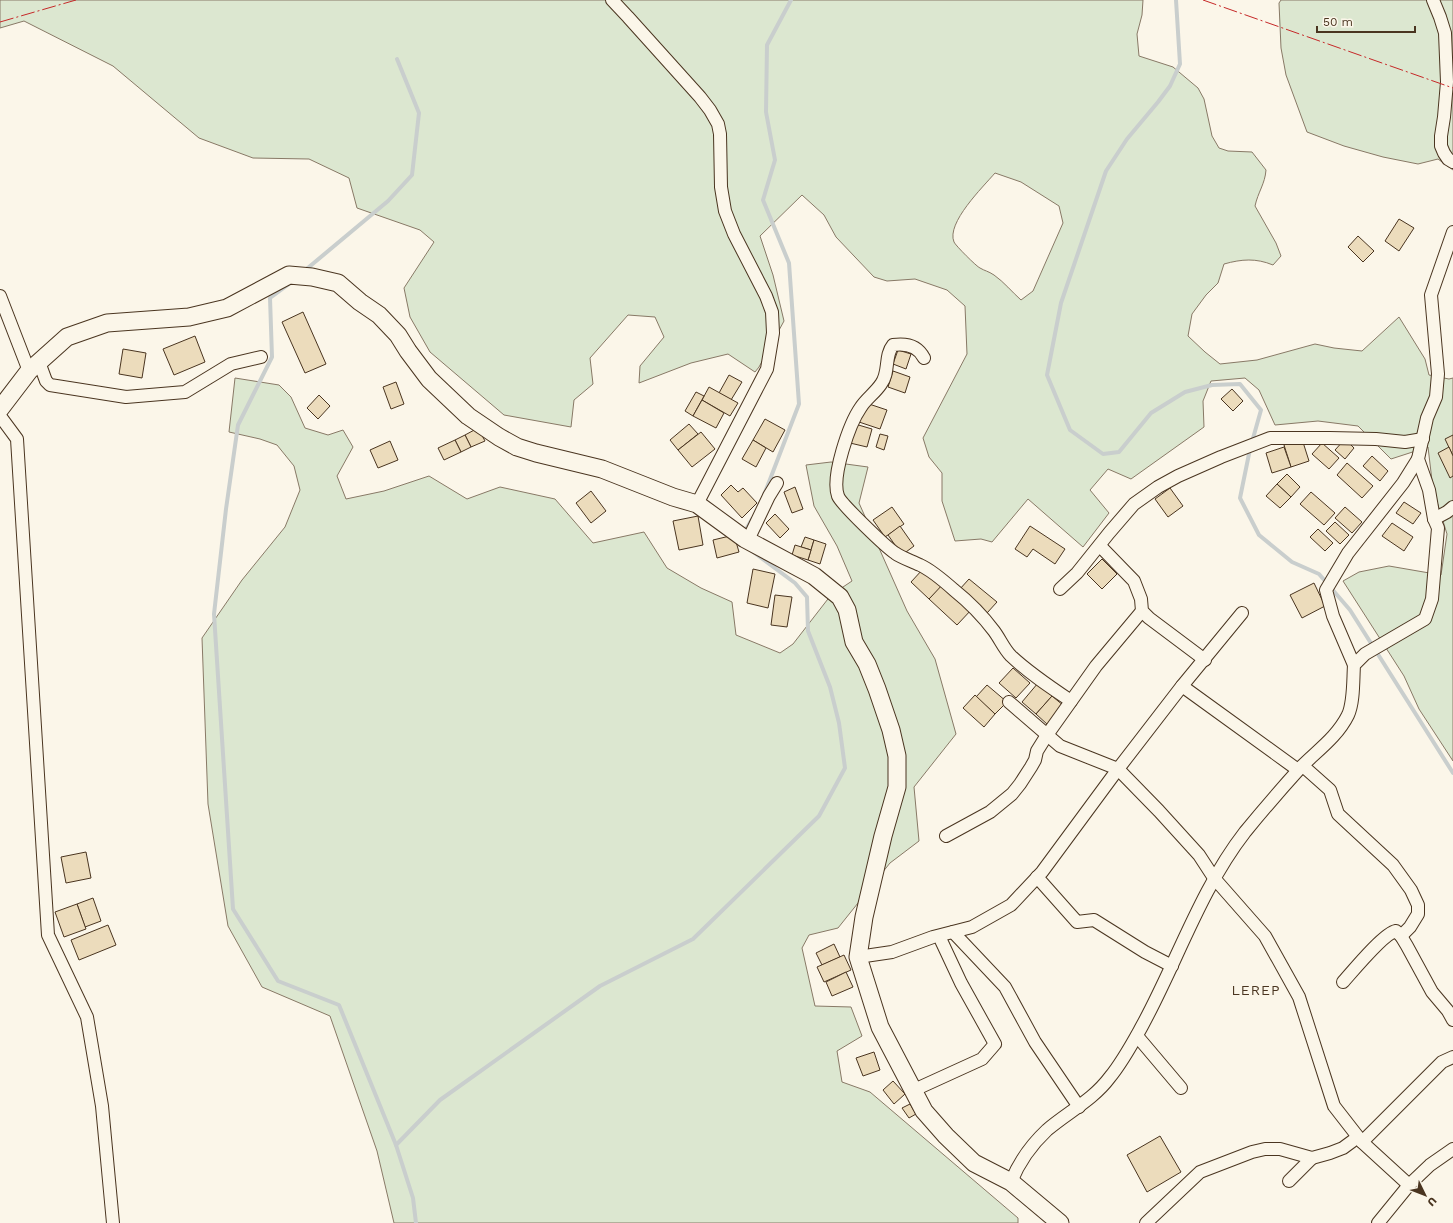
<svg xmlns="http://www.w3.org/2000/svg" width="1453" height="1223" font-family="'Work Sans',sans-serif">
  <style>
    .green { fill: #dce7d0; stroke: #887966; fill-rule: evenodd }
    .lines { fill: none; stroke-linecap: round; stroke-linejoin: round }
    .stream { stroke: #c9cecd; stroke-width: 4 }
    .building { fill: #ecdcbc; stroke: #4a3520 }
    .street-casing { stroke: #4a3520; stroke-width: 14 }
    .secondary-casing { stroke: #4a3520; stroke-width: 19 }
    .street { stroke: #fbf6e9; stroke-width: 12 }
    .secondary { stroke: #fbf6e9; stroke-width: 17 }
    .power { stroke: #c62828; stroke-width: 1; stroke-dasharray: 14 3 2 3; stroke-linecap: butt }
    .labels { text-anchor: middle; stroke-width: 3; stroke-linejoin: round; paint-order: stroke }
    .quarter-label { font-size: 14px; letter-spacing: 1px; fill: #4a3520; stroke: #fbf6e9 }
  </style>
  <rect width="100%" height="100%" fill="#fbf6e9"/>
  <g class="green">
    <path d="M 0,0 L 1143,0 L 1142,15 L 1137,34 L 1139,56 L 1173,67 L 1198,88 L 1204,99 L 1212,136 L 1219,148 L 1228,151 L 1252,152 L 1266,170 C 1265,184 1258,192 1255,206 L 1276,243 L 1281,256 L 1273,265 C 1256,258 1242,259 1224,264 L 1218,283 L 1206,295 L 1192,314 L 1188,336 L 1205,352 L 1220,364 L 1257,360 L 1315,344 L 1334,348 L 1362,351 L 1399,317 L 1425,359 L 1429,375 L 1449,379 L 1453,378 L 1453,761 L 1419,709 L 1404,676 L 1343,581 L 1359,572 L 1389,566 L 1441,575 L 1447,534 L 1433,489 L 1428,447 L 1391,459 L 1358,426 L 1318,421 L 1275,425 L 1259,390 L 1245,378 L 1211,381 L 1203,401 L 1204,427 L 1131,479 L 1108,469 L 1090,490 L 1109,513 L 1083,547 L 1028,499 L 992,542 L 981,539 L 955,541 L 942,501 L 942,473 L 929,457 L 923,438 L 967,354 L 965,306 L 947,290 L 915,279 L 887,281 L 874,277 L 836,237 L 824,215 L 802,195 L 760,236 L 773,275 L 784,321 L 759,367 L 755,372 L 728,354 L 691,363 L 639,383 L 640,366 L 664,337 L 655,317 L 628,315 L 590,358 L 593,384 L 574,400 L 571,427 L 504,415 L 430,352 L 410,317 L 404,288 L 434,242 L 420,230 L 357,208 L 349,178 L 309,159 L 253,158 L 199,138 L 113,66 L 24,21 L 0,28 ZM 995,173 L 1021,182 L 1059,206 L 1063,223 L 1033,291 L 1021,300 C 1012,292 1004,282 994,275 C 988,271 985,271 980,268 C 977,267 955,245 954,242 C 946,223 983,187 995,173 Z"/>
    <path d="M 1281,0 L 1453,0 L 1453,170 L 1438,159 L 1418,164 L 1383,157 L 1344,146 L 1307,132 L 1286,75 L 1281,48 L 1279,3 Z"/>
    <path d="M 235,378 L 279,385 L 291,397 L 305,428 L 328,435 L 343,430 L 353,447 L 337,476 L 346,499 L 384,491 L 429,476 L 467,499 L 500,487 L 555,499 L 593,543 L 644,532 L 667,568 L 701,588 L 732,602 L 736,635 L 780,653 L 793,644 L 831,595 L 852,581 L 837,546 L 814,506 L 806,465 L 831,462 L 868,467 L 859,503 L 907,611 L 935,659 L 956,734 L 914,787 L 919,841 L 890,863 L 838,928 L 809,935 L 802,948 L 815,1006 L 851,1007 L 862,1036 L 837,1051 L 842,1082 L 870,1092 L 1018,1218 L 1018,1223 L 394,1223 L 377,1151 L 330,1016 L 262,987 L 228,926 L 208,804 L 202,638 L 242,580 L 285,527 L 300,490 L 294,466 L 277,445 L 260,439 L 229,432 Z"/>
  </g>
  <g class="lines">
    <g class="stream">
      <path d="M 1176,0 L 1180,64 L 1170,86 L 1158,102 L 1127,139 L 1106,171 L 1061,303 L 1047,375 L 1070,430 L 1103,454 L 1119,452 L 1151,413 L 1185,392 L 1212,385 L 1240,384 L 1261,410 L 1250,449 L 1240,498 L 1259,535 L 1292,562 L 1319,574 L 1350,610 L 1453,773"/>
      <path d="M 303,272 L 388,201 L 412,175 L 419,113 L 397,59"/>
      <path d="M 289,284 L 270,298 L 272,357 L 238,425 L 226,509 L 214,614 L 233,909 L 278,981 L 339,1005 L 396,1145 L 413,1198 L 416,1223"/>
      <path d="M 764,495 L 799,404 L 789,263 L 763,200 L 775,160 L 766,112 L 767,45 L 791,0"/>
      <path d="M 744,533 L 752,519"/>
      <path d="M 396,1145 L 440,1100 L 600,986 L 693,939 L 819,816 L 845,768 L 839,723 L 830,687 L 808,631 L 807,597 L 795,583 L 752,551"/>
    </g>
  </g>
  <g class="building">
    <path d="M 1399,219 L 1414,228 L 1399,251 L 1385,241 Z"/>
    <path d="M 1358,236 L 1374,251 L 1363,262 L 1348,247 Z"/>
    <path d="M 303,312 L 326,364 L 305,373 L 282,322 Z"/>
    <path d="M 195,336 L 205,362 L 174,375 L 163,349 Z"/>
    <path d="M 123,349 L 146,353 L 142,378 L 119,374 Z"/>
    <path d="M 898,350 L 911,354 L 906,369 L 893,364 Z"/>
    <path d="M 893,371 L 910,377 L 905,393 L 888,387 Z"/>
    <path d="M 729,375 L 742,382 L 731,400 L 719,393 Z"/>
    <path d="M 396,382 L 404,404 L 391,409 L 383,387 Z"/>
    <path d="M 709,387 L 738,403 L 730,416 L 702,400 Z"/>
    <path d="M 1232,389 L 1243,401 L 1233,411 L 1221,399 Z"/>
    <path d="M 696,392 L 704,396 L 693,416 L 685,411 Z"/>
    <path d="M 319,395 L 330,406 L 318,419 L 307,408 Z"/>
    <path d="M 702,400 L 724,413 L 716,428 L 693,416 Z"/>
    <path d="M 866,403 L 887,410 L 880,429 L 859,422 Z"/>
    <path d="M 765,419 L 785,430 L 773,452 L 753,440 Z"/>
    <path d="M 689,424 L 698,434 L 678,450 L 670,440 Z"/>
    <path d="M 855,424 L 872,429 L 867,447 L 850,443 Z"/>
    <path d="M 478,428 L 485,441 L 471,447 L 465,435 Z"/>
    <path d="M 701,432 L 715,449 L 692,467 L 678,450 Z"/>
    <path d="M 880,434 L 888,436 L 884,450 L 876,447 Z"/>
    <path d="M 465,435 L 471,447 L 461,452 L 455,440 Z"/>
    <path d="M 1453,435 L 1453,456 L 1445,439 Z"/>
    <path d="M 1302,439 L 1309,461 L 1291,467 L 1284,445 Z"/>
    <path d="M 1345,439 L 1354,448 L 1345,459 L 1335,450 Z"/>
    <path d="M 455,440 L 461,452 L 444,460 L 438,448 Z"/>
    <path d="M 753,440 L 766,448 L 756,467 L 742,459 Z"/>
    <path d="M 390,441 L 398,460 L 378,468 L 370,450 Z"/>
    <path d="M 1322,443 L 1339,458 L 1329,469 L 1312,454 Z"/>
    <path d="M 1284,447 L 1291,467 L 1272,473 L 1266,453 Z"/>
    <path d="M 1449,447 L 1453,456 L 1453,476 L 1450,478 L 1438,453 Z"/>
    <path d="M 1372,456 L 1388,471 L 1380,481 L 1363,466 Z"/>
    <path d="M 1347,463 L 1373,486 L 1362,498 L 1337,475 Z"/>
    <path d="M 1287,474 L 1300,487 L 1291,497 L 1277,484 Z"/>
    <path d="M 1277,484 L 1291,497 L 1280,508 L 1266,496 Z"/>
    <path d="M 731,485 L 738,492 L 743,488 L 757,503 L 742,518 L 721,495 Z"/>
    <path d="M 795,487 L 803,509 L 792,513 L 784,492 Z"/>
    <path d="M 1170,488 L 1183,506 L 1168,517 L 1155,499 Z"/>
    <path d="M 591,491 L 606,511 L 591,523 L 576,503 Z"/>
    <path d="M 1311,492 L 1335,513 L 1324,525 L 1300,504 Z"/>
    <path d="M 1404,502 L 1421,513 L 1413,524 L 1396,513 Z"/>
    <path d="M 892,507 L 904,524 L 885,537 L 873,520 Z"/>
    <path d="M 1345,507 L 1362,522 L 1352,533 L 1335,518 Z"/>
    <path d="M 775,514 L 789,529 L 780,538 L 766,523 Z"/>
    <path d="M 698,516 L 703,545 L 679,550 L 673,521 Z"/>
    <path d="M 1335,522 L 1349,535 L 1340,544 L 1326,531 Z"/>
    <path d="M 1392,523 L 1413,537 L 1404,551 L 1382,536 Z"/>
    <path d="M 900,526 L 914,546 L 902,555 L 888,535 Z"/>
    <path d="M 1030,526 L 1065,549 L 1055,564 L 1033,549 L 1027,557 L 1015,549 Z"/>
    <path d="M 1318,529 L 1333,543 L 1325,551 L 1310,537 Z"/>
    <path d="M 734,535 L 739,552 L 717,558 L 713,540 Z"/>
    <path d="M 805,537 L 814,540 L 811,550 L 801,547 Z"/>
    <path d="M 814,540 L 826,544 L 820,564 L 808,560 Z"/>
    <path d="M 795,545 L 811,550 L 808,560 L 792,555 Z"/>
    <path d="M 1102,559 L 1117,574 L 1102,589 L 1087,574 Z"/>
    <path d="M 753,569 L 775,574 L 768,608 L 747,603 Z"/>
    <path d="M 923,569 L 941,587 L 929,599 L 911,582 Z"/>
    <path d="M 969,579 L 997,602 L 987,613 L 959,590 Z"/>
    <path d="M 944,583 L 972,609 L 957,625 L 929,599 Z"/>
    <path d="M 1314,583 L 1325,606 L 1302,618 L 1290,595 Z"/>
    <path d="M 775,595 L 792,597 L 787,627 L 771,625 Z"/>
    <path d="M 1013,668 L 1030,683 L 1016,698 L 999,683 Z"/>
    <path d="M 1038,683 L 1052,696 L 1036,714 L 1022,702 Z"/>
    <path d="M 987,685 L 1007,702 L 995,714 L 976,697 Z"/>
    <path d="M 975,695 L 995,714 L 984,727 L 963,708 Z"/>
    <path d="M 1052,696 L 1064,706 L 1048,725 L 1036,714 Z"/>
    <path d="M 86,852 L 91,878 L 66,883 L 61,857 Z"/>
    <path d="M 93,898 L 101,921 L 85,927 L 77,904 Z"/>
    <path d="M 77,904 L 86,929 L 64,937 L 55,912 Z"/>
    <path d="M 108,925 L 116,945 L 79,960 L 71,940 Z"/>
    <path d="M 834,944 L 840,957 L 822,965 L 816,953 Z"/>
    <path d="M 844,955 L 851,970 L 824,982 L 817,967 Z"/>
    <path d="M 846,972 L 853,987 L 832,996 L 826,982 Z"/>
    <path d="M 874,1052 L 880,1070 L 863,1076 L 856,1058 Z"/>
    <path d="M 893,1081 L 905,1094 L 894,1104 L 883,1090 Z"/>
    <path d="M 910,1104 L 916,1114 L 909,1118 L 902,1108 Z"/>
    <path d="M 1160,1136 L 1181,1172 L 1147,1192 L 1127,1155 Z"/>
  </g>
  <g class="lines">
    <g class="street-casing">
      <g id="street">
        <path d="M 612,0 L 628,17 L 700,97 L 710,110 L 718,124 L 720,134 L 721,187 L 725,211 L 734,234 L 766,296 L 772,312 L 773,333 L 767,369 L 697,504"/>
        <path d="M 1433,0 L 1440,17 L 1445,33 L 1447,82 L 1444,117 L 1441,136 L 1441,146 L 1444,153 L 1448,159 L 1453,162"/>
        <path d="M 0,296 L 29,371"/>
        <path d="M 924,358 C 918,346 907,343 893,345 C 884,356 890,372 881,384 C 875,393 866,399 861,407 C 849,424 831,477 838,496 C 841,504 886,547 895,553 C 902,558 912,561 920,565 C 931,570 945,582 954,590 C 969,602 982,615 994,631 C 1000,639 1004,649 1011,656 C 1029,673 1050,687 1071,701"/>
        <path d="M 39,362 L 46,381 L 50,385 L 126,397 L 185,392 L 231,364 L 261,357"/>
        <path d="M 0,416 L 17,439 L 48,935 L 87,1017 L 102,1106 L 113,1223"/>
        <path d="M 1434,519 L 1447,512 L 1453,507"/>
        <path d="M 748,540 L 769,496 L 777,483"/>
        <path d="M 1100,546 L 1134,581 L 1141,599 L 1142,611 L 1149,618 L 1205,660"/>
        <path d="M 1060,589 L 1077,573 L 1109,533 L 1134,504 L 1158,487 L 1178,476 L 1221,457 L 1270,438 L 1330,438 L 1376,439 L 1405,442 L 1423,439"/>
        <path d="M 1354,665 L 1333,616 L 1326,590 L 1348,553 L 1403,483 L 1418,459"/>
        <path d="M 1182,686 L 1298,770"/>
        <path d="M 1009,702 L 1060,746 L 1118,769 L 1159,811 L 1199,855 L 1214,878 L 1265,936 L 1299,997 L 1334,1106 L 1362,1142 L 1409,1185"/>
        <path d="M 1303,766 L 1330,790 L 1338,814 L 1393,865 L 1411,890 L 1418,905 L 1418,914 L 1410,927 L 1401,936"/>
        <path d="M 946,836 L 990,812 L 1012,794 L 1020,784 L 1031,767 L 1035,760 L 1037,751 L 1047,735 L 1096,666 L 1142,611"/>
        <path d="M 1037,877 L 1077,922 L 1094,920 L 1145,952 L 1172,966"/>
        <path d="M 953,932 L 1005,987 L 1035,1042 L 1079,1107"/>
        <path d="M 858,957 L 892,952 L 933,937 L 972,927 L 1011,905 L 1042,872 L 1118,769 L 1182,686 L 1242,613"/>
        <path d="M 1343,982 C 1352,972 1384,933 1396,931 L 1401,936 L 1407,946 L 1432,992 L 1448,1011 L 1453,1020"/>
        <path d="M 1137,1036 L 1181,1088"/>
        <path d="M 914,1090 L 982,1059 L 995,1044 L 961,983 L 939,936"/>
        <path d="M 1362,1142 L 1442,1062 L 1453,1057"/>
        <path d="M 1289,1181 L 1312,1158"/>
        <path d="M 1011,1182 C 1019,1162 1031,1145 1047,1130 C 1068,1112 1093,1100 1110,1077 C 1123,1061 1132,1044 1142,1026 C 1177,962 1200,890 1245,832 C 1263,810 1282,788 1301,767 C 1318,750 1337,737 1348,715 C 1354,702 1353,680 1354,665 L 1365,654 L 1425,619 L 1432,599 L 1438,528 L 1434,519 L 1429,490 L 1418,459 L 1427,418 L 1436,397 L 1438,374 L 1431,295 L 1453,232"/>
        <path d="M 1146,1223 L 1200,1172 L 1252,1152 L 1265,1149 L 1280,1149 L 1312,1158 L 1330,1153 L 1343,1148 L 1358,1137"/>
        <path d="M 1378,1223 L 1409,1185 L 1430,1165 L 1453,1149"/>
      </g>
    </g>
    <g class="secondary-casing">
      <path id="secondary" d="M 0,409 L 29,371 L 67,337 L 107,323 L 189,317 L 227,308 L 289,275 L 312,277 L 338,283 L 360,302 L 379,315 L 398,335 L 408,351 L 429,379 L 468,416 L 499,437 L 517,447 L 536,453 L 602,469 L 673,497 L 697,504 L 745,539 L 814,576 L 840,597 L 847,610 L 854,642 L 867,664 L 877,689 L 891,730 L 897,756 L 897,787 L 883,836 L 864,917 L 858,957 L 880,1027 L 924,1111 L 946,1136 L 974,1163 L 1011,1182 L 1060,1223"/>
    </g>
    <use href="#street" class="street"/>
    <use href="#secondary" class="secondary"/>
    <g class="power">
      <path d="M 1203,0 L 1453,88"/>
      <path d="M 0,22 L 76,0"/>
    </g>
  </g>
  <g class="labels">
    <g class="quarter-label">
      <text x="1256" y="995">LEREP</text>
    </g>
  </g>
  <g transform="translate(1425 1195) rotate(133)" stroke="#fbf6e9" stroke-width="3" paint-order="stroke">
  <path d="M0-3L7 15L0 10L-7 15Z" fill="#4a3520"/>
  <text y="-6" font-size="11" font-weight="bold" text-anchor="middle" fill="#4a3520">U</text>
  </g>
  <path d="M1317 26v6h98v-6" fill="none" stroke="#4a3520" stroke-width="2"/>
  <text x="1323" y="26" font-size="12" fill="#4a3520" stroke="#fbf6e9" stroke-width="3" paint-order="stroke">50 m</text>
</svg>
